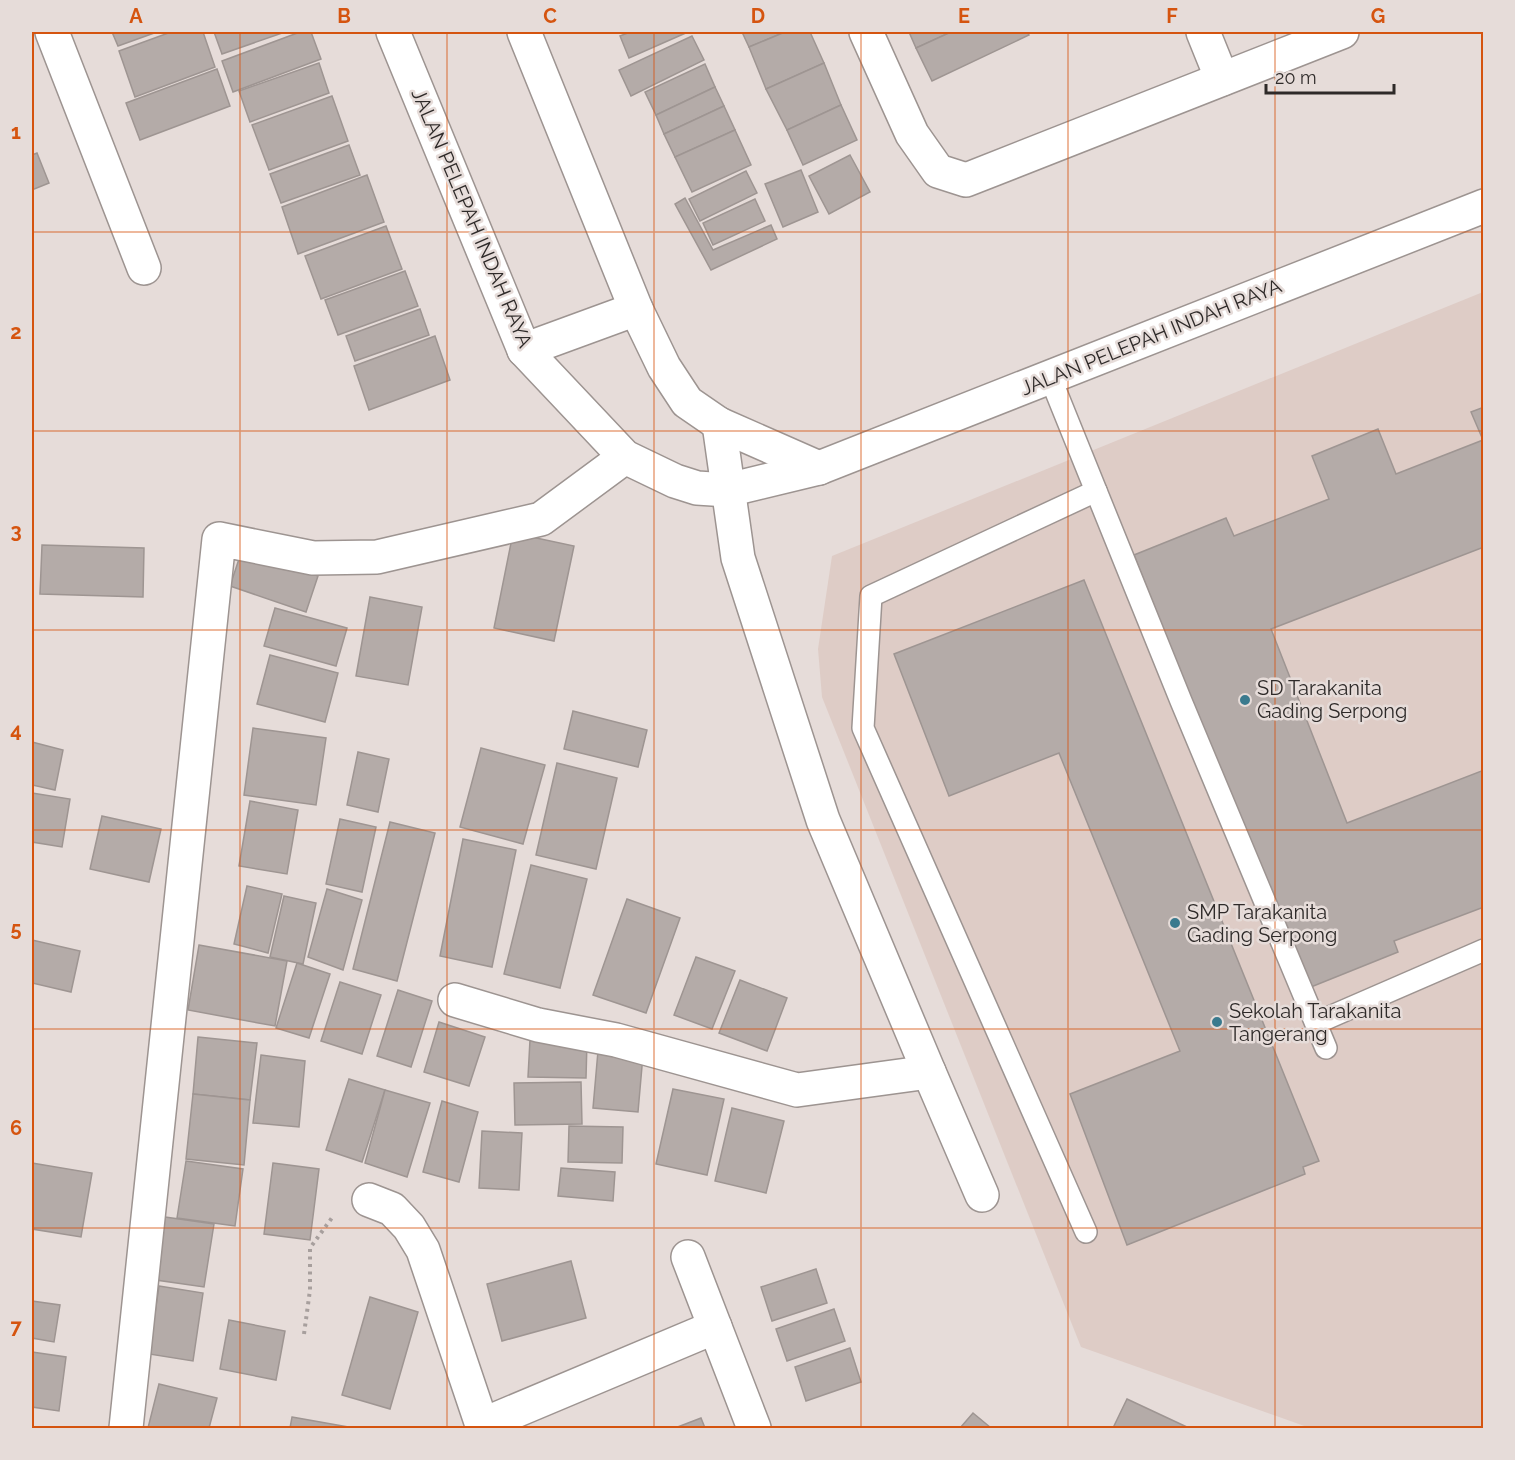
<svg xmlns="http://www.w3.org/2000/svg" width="1515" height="1460" font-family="Raleway,sans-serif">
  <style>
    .built { fill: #deccc6 }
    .building { fill: #b4aba8; stroke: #9e9592; stroke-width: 1.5 }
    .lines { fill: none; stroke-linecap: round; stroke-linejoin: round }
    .lane-casing { stroke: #9d9491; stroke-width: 24 }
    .street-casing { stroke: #9d9491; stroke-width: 36 }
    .secondary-casing { stroke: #9d9491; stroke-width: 36 }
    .path { stroke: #a79f9d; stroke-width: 4; stroke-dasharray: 3 4.5; stroke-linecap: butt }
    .lane { stroke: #fff; stroke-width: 21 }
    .street { stroke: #fff; stroke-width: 33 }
    .secondary { stroke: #fff; stroke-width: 33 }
    .grid { fill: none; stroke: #d5540f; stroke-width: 1.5; stroke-opacity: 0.55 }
    .poi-dot { fill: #3a7a8e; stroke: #e6dcd9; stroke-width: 2 }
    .labels { text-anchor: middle; stroke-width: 5; stroke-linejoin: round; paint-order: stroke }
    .street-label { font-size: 20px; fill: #2e2a29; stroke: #e6dcd9 }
    .poi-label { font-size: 20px; fill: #2e2a29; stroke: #e6dcd9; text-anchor: start }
    .neatline { fill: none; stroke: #d5540f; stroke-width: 2 }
    .grid-label { font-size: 20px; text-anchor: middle; font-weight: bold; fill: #d5540f }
  </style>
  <rect width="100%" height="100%" fill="#e6dcd9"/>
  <path class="built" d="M 1483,292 L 1483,1428 L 1310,1428 L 1081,1347 L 822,697 L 818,649 L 832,556 Z"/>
  <g class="building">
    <path d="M 112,32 L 157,32 L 118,46 Z"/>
    <path d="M 171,32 L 203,32 L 215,67 L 135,97 L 119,51 Z"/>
    <path d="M 214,32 L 285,32 L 222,54 Z"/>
    <path d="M 300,32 L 311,32 L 321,59 L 233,92 L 222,61 Z"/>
    <path d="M 630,32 L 688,32 L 629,58 L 620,36 Z"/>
    <path d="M 742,32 L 785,32 L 749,47 Z"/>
    <path d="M 785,32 L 810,32 L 824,63 L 766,89 L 749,47 Z"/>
    <path d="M 909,32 L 951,32 L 916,48 Z"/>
    <path d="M 951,32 L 1027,32 L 1029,35 L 932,81 L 916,48 Z"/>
    <path d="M 692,36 L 704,60 L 631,96 L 619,70 Z"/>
    <path d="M 319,63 L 329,93 L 250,122 L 239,91 Z"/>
    <path d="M 824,63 L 841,105 L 787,130 L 766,89 Z"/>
    <path d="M 705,64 L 715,87 L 656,115 L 645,92 Z"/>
    <path d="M 217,69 L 230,106 L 140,140 L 126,103 Z"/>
    <path d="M 715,87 L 724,106 L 664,134 L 656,115 Z"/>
    <path d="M 332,96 L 348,141 L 269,170 L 252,125 Z"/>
    <path d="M 841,105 L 857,140 L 803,165 L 787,130 Z"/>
    <path d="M 724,106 L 735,130 L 675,157 L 664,134 Z"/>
    <path d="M 735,130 L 751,165 L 692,192 L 675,157 Z"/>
    <path d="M 349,145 L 360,175 L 281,203 L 270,174 Z"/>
    <path d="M 37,153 L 49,183 L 32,190 L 32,155 Z"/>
    <path d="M 850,155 L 870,192 L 829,214 L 809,176 Z"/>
    <path d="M 801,170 L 818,212 L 783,227 L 765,184 Z"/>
    <path d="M 746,171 L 757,193 L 700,221 L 689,199 Z"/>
    <path d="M 367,175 L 384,222 L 298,254 L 282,207 Z"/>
    <path d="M 685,198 L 713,250 L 771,225 L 777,239 L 711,270 L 675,204 Z"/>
    <path d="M 755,199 L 765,221 L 713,245 L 703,223 Z"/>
    <path d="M 386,226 L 402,269 L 321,299 L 305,256 Z"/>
    <path d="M 405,271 L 418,306 L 338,335 L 325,300 Z"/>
    <path d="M 420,309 L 429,335 L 355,361 L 346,336 Z"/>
    <path d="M 435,336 L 450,380 L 369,410 L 354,366 Z"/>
    <path d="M 1484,407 L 1484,547 L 1271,629 L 1347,823 L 1484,770 L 1484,907 L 1394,941 L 1398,952 L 1306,989 L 1134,555 L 1226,518 L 1234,536 L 1329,499 L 1312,456 L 1378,429 L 1396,474 L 1483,440 L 1471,412 Z"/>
    <path d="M 513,533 L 574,546 L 554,641 L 494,628 Z"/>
    <path d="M 42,545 L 144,548 L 143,597 L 40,594 Z"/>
    <path d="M 242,550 L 318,576 L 306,612 L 230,586 Z"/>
    <path d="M 1084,580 L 1319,1161 L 1303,1167 L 1305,1174 L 1127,1245 L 1070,1094 L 1180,1051 L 1059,753 L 949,796 L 894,654 Z"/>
    <path d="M 370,597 L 422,607 L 408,685 L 356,676 Z"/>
    <path d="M 275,608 L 347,628 L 336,666 L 264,646 Z"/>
    <path d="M 270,655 L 338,673 L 325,722 L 257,704 Z"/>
    <path d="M 573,711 L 647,730 L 638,767 L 564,749 Z"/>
    <path d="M 253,728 L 326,738 L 316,805 L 244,795 Z"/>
    <path d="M 32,742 L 63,750 L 55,790 L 32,785 Z"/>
    <path d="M 481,748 L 545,765 L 523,844 L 460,827 Z"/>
    <path d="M 358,752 L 389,759 L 378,812 L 347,805 Z"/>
    <path d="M 557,763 L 617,778 L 596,869 L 536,855 Z"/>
    <path d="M 32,793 L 70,799 L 62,847 L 32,842 Z"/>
    <path d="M 250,801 L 298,810 L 287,874 L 239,866 Z"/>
    <path d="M 102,816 L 161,829 L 149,882 L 90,869 Z"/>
    <path d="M 340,819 L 376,827 L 362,892 L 326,884 Z"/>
    <path d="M 390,822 L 435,833 L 397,981 L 353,969 Z"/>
    <path d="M 463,839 L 516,850 L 492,967 L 440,956 Z"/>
    <path d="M 531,865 L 587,879 L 560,988 L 504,974 Z"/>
    <path d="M 247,886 L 282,894 L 268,953 L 234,944 Z"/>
    <path d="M 327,889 L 362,900 L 343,970 L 308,957 Z"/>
    <path d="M 284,896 L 316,903 L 303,964 L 270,957 Z"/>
    <path d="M 627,899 L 680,918 L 646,1013 L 593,995 Z"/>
    <path d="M 32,940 L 80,951 L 71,992 L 32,983 Z"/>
    <path d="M 199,945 L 287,961 L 275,1026 L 188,1010 Z"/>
    <path d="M 696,957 L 735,971 L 712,1029 L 674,1015 Z"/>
    <path d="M 297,963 L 330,974 L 309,1038 L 276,1028 Z"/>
    <path d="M 740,980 L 787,998 L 767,1051 L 719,1033 Z"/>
    <path d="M 340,982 L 381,995 L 362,1054 L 321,1041 Z"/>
    <path d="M 398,990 L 432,1001 L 411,1067 L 377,1056 Z"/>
    <path d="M 439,1022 L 485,1037 L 469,1086 L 424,1072 Z"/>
    <path d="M 198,1037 L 257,1043 L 250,1100 L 193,1094 Z"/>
    <path d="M 530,1040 L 587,1041 L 586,1078 L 528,1077 Z"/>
    <path d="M 598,1051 L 643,1055 L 638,1112 L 593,1108 Z"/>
    <path d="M 261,1055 L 305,1061 L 299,1127 L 253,1123 Z"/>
    <path d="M 349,1079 L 385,1090 L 362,1162 L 326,1150 Z"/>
    <path d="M 581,1082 L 582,1124 L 515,1125 L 514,1083 Z"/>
    <path d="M 673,1089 L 724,1099 L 707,1175 L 656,1164 Z"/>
    <path d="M 385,1090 L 430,1103 L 407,1177 L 365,1163 Z"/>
    <path d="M 193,1094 L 250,1100 L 244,1165 L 186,1159 Z"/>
    <path d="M 442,1101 L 478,1112 L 459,1182 L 423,1172 Z"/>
    <path d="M 732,1108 L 784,1121 L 766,1193 L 715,1181 Z"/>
    <path d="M 569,1126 L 623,1127 L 622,1163 L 568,1162 Z"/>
    <path d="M 482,1131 L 522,1133 L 519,1190 L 479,1188 Z"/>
    <path d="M 186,1161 L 243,1169 L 235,1226 L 177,1218 Z"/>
    <path d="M 32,1163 L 92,1173 L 81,1237 L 32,1229 Z"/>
    <path d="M 273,1163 L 319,1169 L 310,1240 L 264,1234 Z"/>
    <path d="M 561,1168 L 615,1172 L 613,1201 L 558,1196 Z"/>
    <path d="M 165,1217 L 214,1224 L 204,1287 L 156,1280 Z"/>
    <path d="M 571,1261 L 586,1318 L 502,1341 L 487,1284 Z"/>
    <path d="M 816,1269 L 827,1303 L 772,1321 L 761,1287 Z"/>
    <path d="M 159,1286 L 203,1293 L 193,1361 L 149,1354 Z"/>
    <path d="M 370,1297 L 418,1312 L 390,1409 L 342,1395 Z"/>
    <path d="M 32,1301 L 60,1305 L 54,1342 L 32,1338 Z"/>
    <path d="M 834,1309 L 845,1341 L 787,1361 L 776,1329 Z"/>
    <path d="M 229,1320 L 285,1331 L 276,1380 L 220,1369 Z"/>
    <path d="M 850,1348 L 861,1382 L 806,1401 L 795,1367 Z"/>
    <path d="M 32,1352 L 66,1357 L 59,1411 L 32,1407 Z"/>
    <path d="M 159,1384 L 217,1398 L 209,1428 L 148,1428 Z"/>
    <path d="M 1127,1399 L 1189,1428 L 1113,1428 Z"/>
    <path d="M 973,1413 L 991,1428 L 960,1428 Z"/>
    <path d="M 292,1417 L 354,1428 L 290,1428 Z"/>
    <path d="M 701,1418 L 705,1428 L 675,1428 Z"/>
  </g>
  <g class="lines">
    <g class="lane-casing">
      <g id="lane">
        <path d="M 1050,377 L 1181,701 L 1326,1048"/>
        <path d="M 1316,1023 L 1484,950"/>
        <path d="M 1086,1232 L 863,728 L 871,596 L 1096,491"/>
      </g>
    </g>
    <g class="street-casing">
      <g id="street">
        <path d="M 52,32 L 144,268"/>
        <path d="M 866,32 L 912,134 L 938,171 L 966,180 L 1342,32"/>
        <path d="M 1203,32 L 1222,79"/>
        <path d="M 524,350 L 636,309"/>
        <path d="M 719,424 L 738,558 L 823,820 L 929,1072 L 982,1195"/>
        <path d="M 455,1000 L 538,1025 L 616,1040 L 797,1090 L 929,1072"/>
        <path d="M 369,1200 L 392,1209 L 409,1227 L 423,1250 L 483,1428"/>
        <path d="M 688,1257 L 754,1428"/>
        <path d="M 482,1425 L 715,1327"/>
        <path d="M 126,1428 L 219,539 L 313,558 L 377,557 L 541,519 L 625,457"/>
      </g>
    </g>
    <g class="secondary-casing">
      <g id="secondary">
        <path d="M 393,32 L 524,350 L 625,457 L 675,481 L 697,488 L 728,490 L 819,468 L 1484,206"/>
        <path d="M 524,32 L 636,309 L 664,367 L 687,402 L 719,424 L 819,468"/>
      </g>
    </g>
    <path class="path" d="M 304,1334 L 310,1290 L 310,1248 L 334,1215"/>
    <use href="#lane" class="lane"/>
    <use href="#street" class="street"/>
    <use href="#secondary" class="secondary"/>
  </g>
  <path class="grid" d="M 240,32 L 240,1428M 447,32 L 447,1428M 654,32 L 654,1428M 861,32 L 861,1428M 1068,32 L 1068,1428M 1275,32 L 1275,1428M 32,232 L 1484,232M 32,431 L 1484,431M 32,630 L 1484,630M 32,830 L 1484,830M 32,1029 L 1484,1029M 32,1228 L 1484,1228"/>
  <g class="poi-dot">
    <circle cx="1245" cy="700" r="6"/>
    <circle cx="1175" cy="923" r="6"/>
    <circle cx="1217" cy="1022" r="6"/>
  </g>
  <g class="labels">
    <g class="street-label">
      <text transform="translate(472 218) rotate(67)" y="7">JALAN PELEPAH INDAH RAYA</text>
      <text transform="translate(1151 337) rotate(-22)" y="7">JALAN PELEPAH INDAH RAYA</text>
    </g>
    <g class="poi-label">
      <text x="1257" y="695">SD Tarakanita<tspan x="1257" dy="23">Gading Serpong</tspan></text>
      <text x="1187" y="919">SMP Tarakanita<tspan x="1187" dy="23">Gading Serpong</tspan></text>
      <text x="1229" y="1018">Sekolah Tarakanita<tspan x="1229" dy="23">Tangerang</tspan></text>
    </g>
  </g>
  <rect width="1515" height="1460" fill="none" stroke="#e6dcd9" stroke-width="66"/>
  <path d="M1266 84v9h128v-9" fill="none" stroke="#2e2a29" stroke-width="3"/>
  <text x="1275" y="84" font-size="18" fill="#2e2a29" stroke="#e6dcd9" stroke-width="4.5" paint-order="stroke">20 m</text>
  <rect x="33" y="33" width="1449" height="1394" class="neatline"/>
  <g class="grid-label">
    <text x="136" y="23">A</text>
    <text x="344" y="23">B</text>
    <text x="550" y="23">C</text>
    <text x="758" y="23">D</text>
    <text x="964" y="23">E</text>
    <text x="1172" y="23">F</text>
    <text x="1378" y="23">G</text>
    <text x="16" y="139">1</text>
    <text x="16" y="339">2</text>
    <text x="16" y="538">3</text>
    <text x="16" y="737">4</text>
    <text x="16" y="936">5</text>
    <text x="16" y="1135">6</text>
    <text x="16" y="1334">7</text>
  </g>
</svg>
